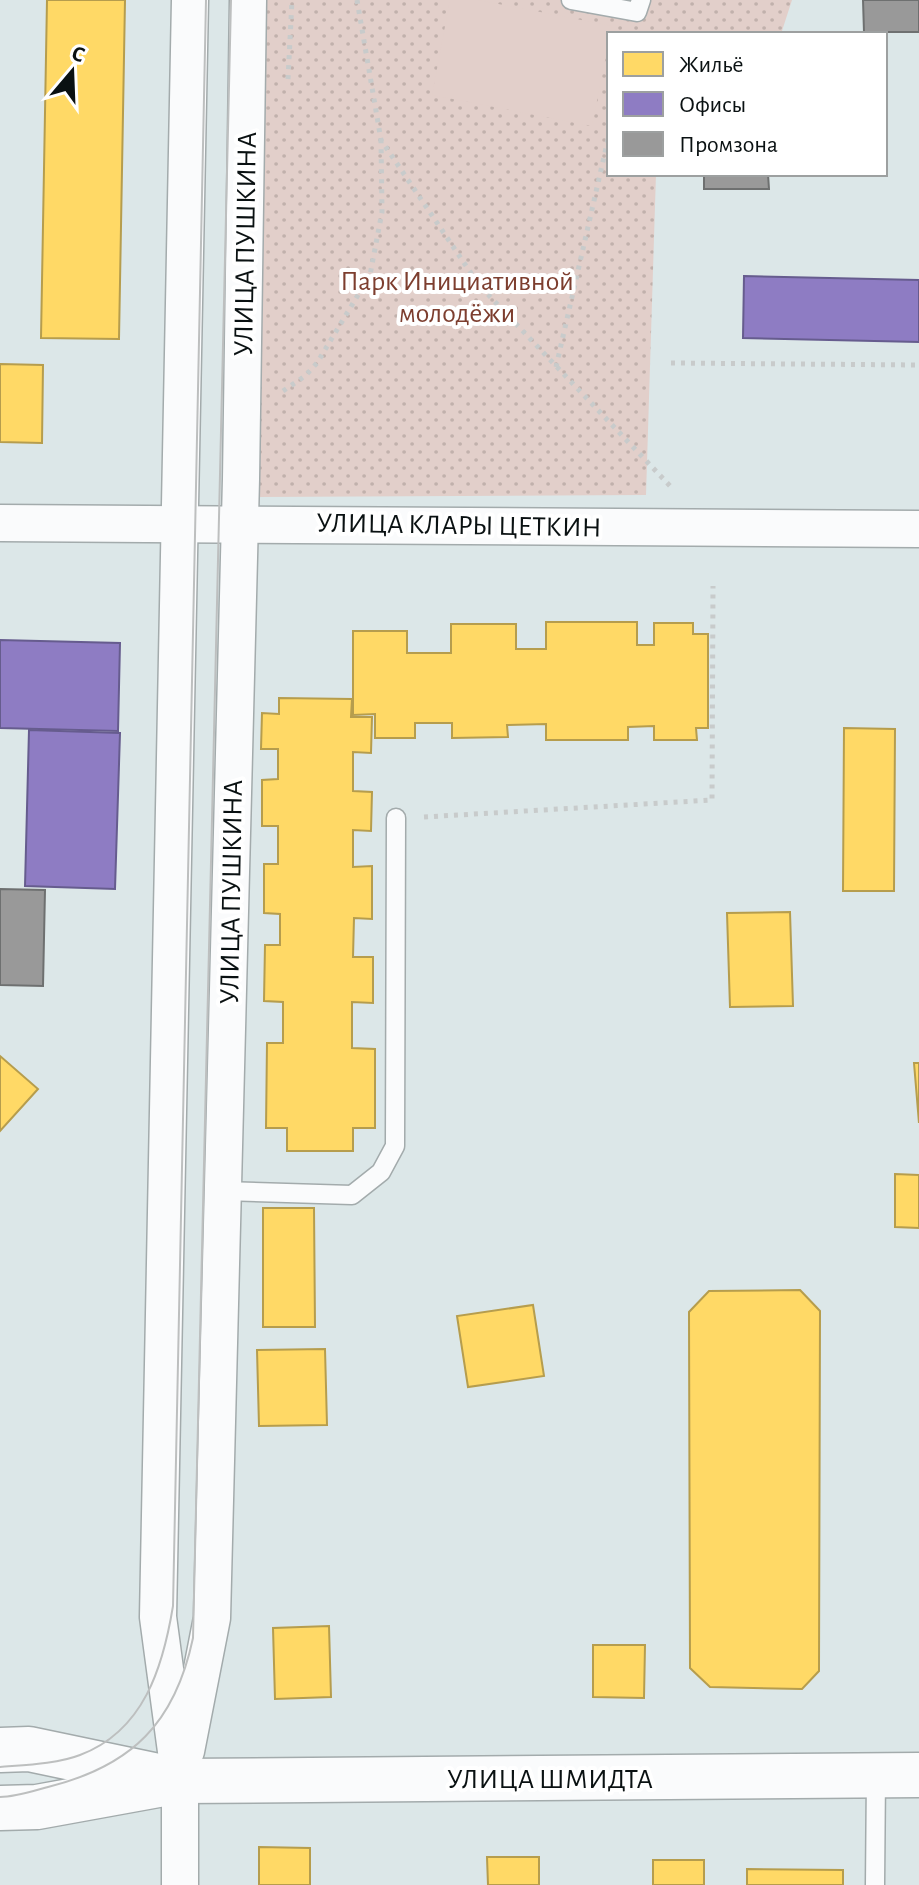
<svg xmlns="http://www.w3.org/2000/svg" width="919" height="1885" font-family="'Alegreya Sans',sans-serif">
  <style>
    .green { fill: url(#green-dots) }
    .pitch { fill: #e2cfca }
    .homes { fill: #ffd966; stroke: #b69d4d; stroke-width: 2 }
    .offices { fill: #8e7cc3; stroke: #665c8e; stroke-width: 2 }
    .industry { fill: #999; stroke: #6e7070; stroke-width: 2 }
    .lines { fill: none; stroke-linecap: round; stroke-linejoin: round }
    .service-casing { stroke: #a3abac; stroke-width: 21 }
    .minor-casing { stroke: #a3abac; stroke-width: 39 }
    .tertiary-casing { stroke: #a3abac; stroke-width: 47 }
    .path { stroke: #c8cbcb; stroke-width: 5; stroke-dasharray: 4 6; stroke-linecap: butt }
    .service { stroke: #fafbfc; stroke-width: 18 }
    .minor { stroke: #fafbfc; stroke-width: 36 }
    .tertiary { stroke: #fafbfc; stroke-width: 44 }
    .tram { stroke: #bdbfbf; stroke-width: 2 }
    .labels { text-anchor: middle; stroke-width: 8; stroke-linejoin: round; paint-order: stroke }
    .street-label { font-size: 28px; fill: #0a1112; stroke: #fff }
    .park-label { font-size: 28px; fill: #7d3e2f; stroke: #fff }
  </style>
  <defs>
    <pattern id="green-dots" width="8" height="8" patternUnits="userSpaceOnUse" patternTransform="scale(2)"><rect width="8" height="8" fill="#e2cfca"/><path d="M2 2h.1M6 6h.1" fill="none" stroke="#c1b1ac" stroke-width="1.8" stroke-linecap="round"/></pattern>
  </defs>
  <rect width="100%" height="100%" fill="#dce7e8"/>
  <path class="green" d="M 265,0 L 792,0 L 781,34 L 609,34 L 609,174 L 656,174 L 646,495 L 259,497 Z"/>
  <path class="pitch" d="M 450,0 L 478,0 L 612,26 L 592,126 L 432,95 Z"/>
  <g class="homes">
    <path d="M 47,0 L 125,0 L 119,339 L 41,338 Z"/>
    <path d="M 0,364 L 43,365 L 42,443 L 0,442 Z"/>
    <path d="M 546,622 L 637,622 L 637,645 L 654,645 L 654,623 L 693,623 L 693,634 L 708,634 L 708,728 L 696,728 L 697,740 L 654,740 L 654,726 L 628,727 L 628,740 L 546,740 L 546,724 L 507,725 L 508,737 L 452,738 L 452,723 L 415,723 L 415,738 L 375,738 L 375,714 L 353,715 L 353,631 L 407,631 L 407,653 L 451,653 L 451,624 L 516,624 L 516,649 L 546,649 Z"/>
    <path d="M 279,698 L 352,699 L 351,717 L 372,717 L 371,753 L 353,752 L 353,791 L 372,792 L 371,831 L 353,830 L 353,867 L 372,866 L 372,919 L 354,918 L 353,957 L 373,957 L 373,1003 L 352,1002 L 352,1048 L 375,1049 L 375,1128 L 353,1128 L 353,1151 L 287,1151 L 287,1128 L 266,1128 L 267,1043 L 283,1043 L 283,1002 L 264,1001 L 265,945 L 280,945 L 280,914 L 264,913 L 264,864 L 278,864 L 278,826 L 262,826 L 262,780 L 278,779 L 278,749 L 261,749 L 262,713 L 279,714 Z"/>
    <path d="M 844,728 L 895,729 L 894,891 L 843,891 Z"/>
    <path d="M 790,912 L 793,1006 L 730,1007 L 727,913 Z"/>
    <path d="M 0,1056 L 38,1089 L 0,1131 Z"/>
    <path d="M 914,1063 L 919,1063 L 919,1123 Z"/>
    <path d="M 895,1174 L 919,1175 L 919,1228 L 895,1227 Z"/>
    <path d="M 263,1208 L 314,1208 L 315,1327 L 263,1327 Z"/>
    <path d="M 800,1290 L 820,1311 L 819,1671 L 802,1689 L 710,1687 L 690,1668 L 689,1312 L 709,1291 Z"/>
    <path d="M 533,1305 L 544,1376 L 468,1387 L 457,1316 Z"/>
    <path d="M 325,1349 L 327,1425 L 259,1426 L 257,1350 Z"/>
    <path d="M 329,1626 L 331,1697 L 275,1699 L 273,1628 Z"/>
    <path d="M 593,1645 L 645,1645 L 644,1698 L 593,1697 Z"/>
    <path d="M 259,1847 L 310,1848 L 310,1885 L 259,1885 Z"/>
    <path d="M 487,1857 L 539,1857 L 539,1885 L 488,1885 Z"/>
    <rect x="653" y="1860" width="51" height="25"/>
    <path d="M 747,1869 L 843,1870 L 843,1885 L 747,1885 Z"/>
  </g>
  <g class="offices">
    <path d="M 744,276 L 919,280 L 919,342 L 743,338 Z"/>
    <path d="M 0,640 L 120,643 L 118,731 L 0,728 Z"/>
    <path d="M 29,730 L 120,733 L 115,889 L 25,886 Z"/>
  </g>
  <g class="industry">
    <path d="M 863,0 L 919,0 L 919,32 L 864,32 Z"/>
    <path d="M 704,174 L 768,174 L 769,189 L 704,189 Z"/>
    <path d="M 0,889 L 45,890 L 43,986 L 0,985 Z"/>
  </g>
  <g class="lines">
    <g class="service-casing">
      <g id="service">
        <path d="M 571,0 L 637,12 L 641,0"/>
        <path d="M 223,1191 L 352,1195 L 381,1172 L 395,1146 L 396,818"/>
        <path d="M 875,1885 L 876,1775"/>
      </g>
    </g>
    <g class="minor-casing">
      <g id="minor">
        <path d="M 0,523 L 919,529"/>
        <path d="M 186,1751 L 212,1618 L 241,479 L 248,0"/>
        <path d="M 180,1885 L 180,1781 L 158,1617 L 190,0"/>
      </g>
    </g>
    <g class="tertiary-casing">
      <g id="tertiary">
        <path d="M 0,1750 L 29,1749 L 158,1776"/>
        <path d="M 0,1808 L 37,1807 L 180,1781 L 919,1775"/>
      </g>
    </g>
    <g class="path">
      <path d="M 357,0 L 381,140 L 479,285 L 672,488"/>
      <path d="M 288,79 L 292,0"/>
      <path d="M 671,363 L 919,365"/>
      <path d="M 556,367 L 609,135"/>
      <path d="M 283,391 L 305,376 L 317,363 L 370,275 L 382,212 L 381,140"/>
      <path d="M 424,817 L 712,800 L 713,586"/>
    </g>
    <use href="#service" class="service"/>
    <use href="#minor" class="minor"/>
    <use href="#tertiary" class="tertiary"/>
    <g class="tram">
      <path d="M 0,1767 C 24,1765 57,1764 80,1755 C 144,1731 163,1667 173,1606 L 206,0"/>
      <path d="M 0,1797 C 16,1797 33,1791 48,1787 C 132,1766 175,1723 193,1638 L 231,0"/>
    </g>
  </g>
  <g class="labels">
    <g class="street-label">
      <text transform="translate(244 244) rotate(-89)" y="10">УЛИЦА ПУШКИНА</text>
      <text transform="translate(459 524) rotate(1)" y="10">УЛИЦА КЛАРЫ ЦЕТКИН</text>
      <text transform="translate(230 892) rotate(-89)" y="10">УЛИЦА ПУШКИНА</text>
      <text x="550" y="1788">УЛИЦА ШМИДТА</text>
    </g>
    <g class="park-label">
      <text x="457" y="290">Парк Инициативной<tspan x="457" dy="32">молодёжи</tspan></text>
    </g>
  </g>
  <rect x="607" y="32" width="280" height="144" fill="#ffffff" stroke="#9da0a0" stroke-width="2"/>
  <rect x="623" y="52" width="40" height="24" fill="#ffd966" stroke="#9da0a0" stroke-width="2"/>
  <text x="679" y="72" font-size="24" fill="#0a1112">Жильё</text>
  <rect x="623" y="92" width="40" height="24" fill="#8e7cc3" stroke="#9da0a0" stroke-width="2"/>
  <text x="679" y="112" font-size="24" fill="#0a1112">Офисы</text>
  <rect x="623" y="132" width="40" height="24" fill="#999999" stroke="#9da0a0" stroke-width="2"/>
  <text x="679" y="152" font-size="24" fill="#0a1112">Промзона</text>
  <g transform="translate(72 72) rotate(19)" stroke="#ffffff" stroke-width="6" paint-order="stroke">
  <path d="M0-6L14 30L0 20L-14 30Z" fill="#0a1112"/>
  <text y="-12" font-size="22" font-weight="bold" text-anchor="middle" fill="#0a1112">С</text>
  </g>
</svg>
